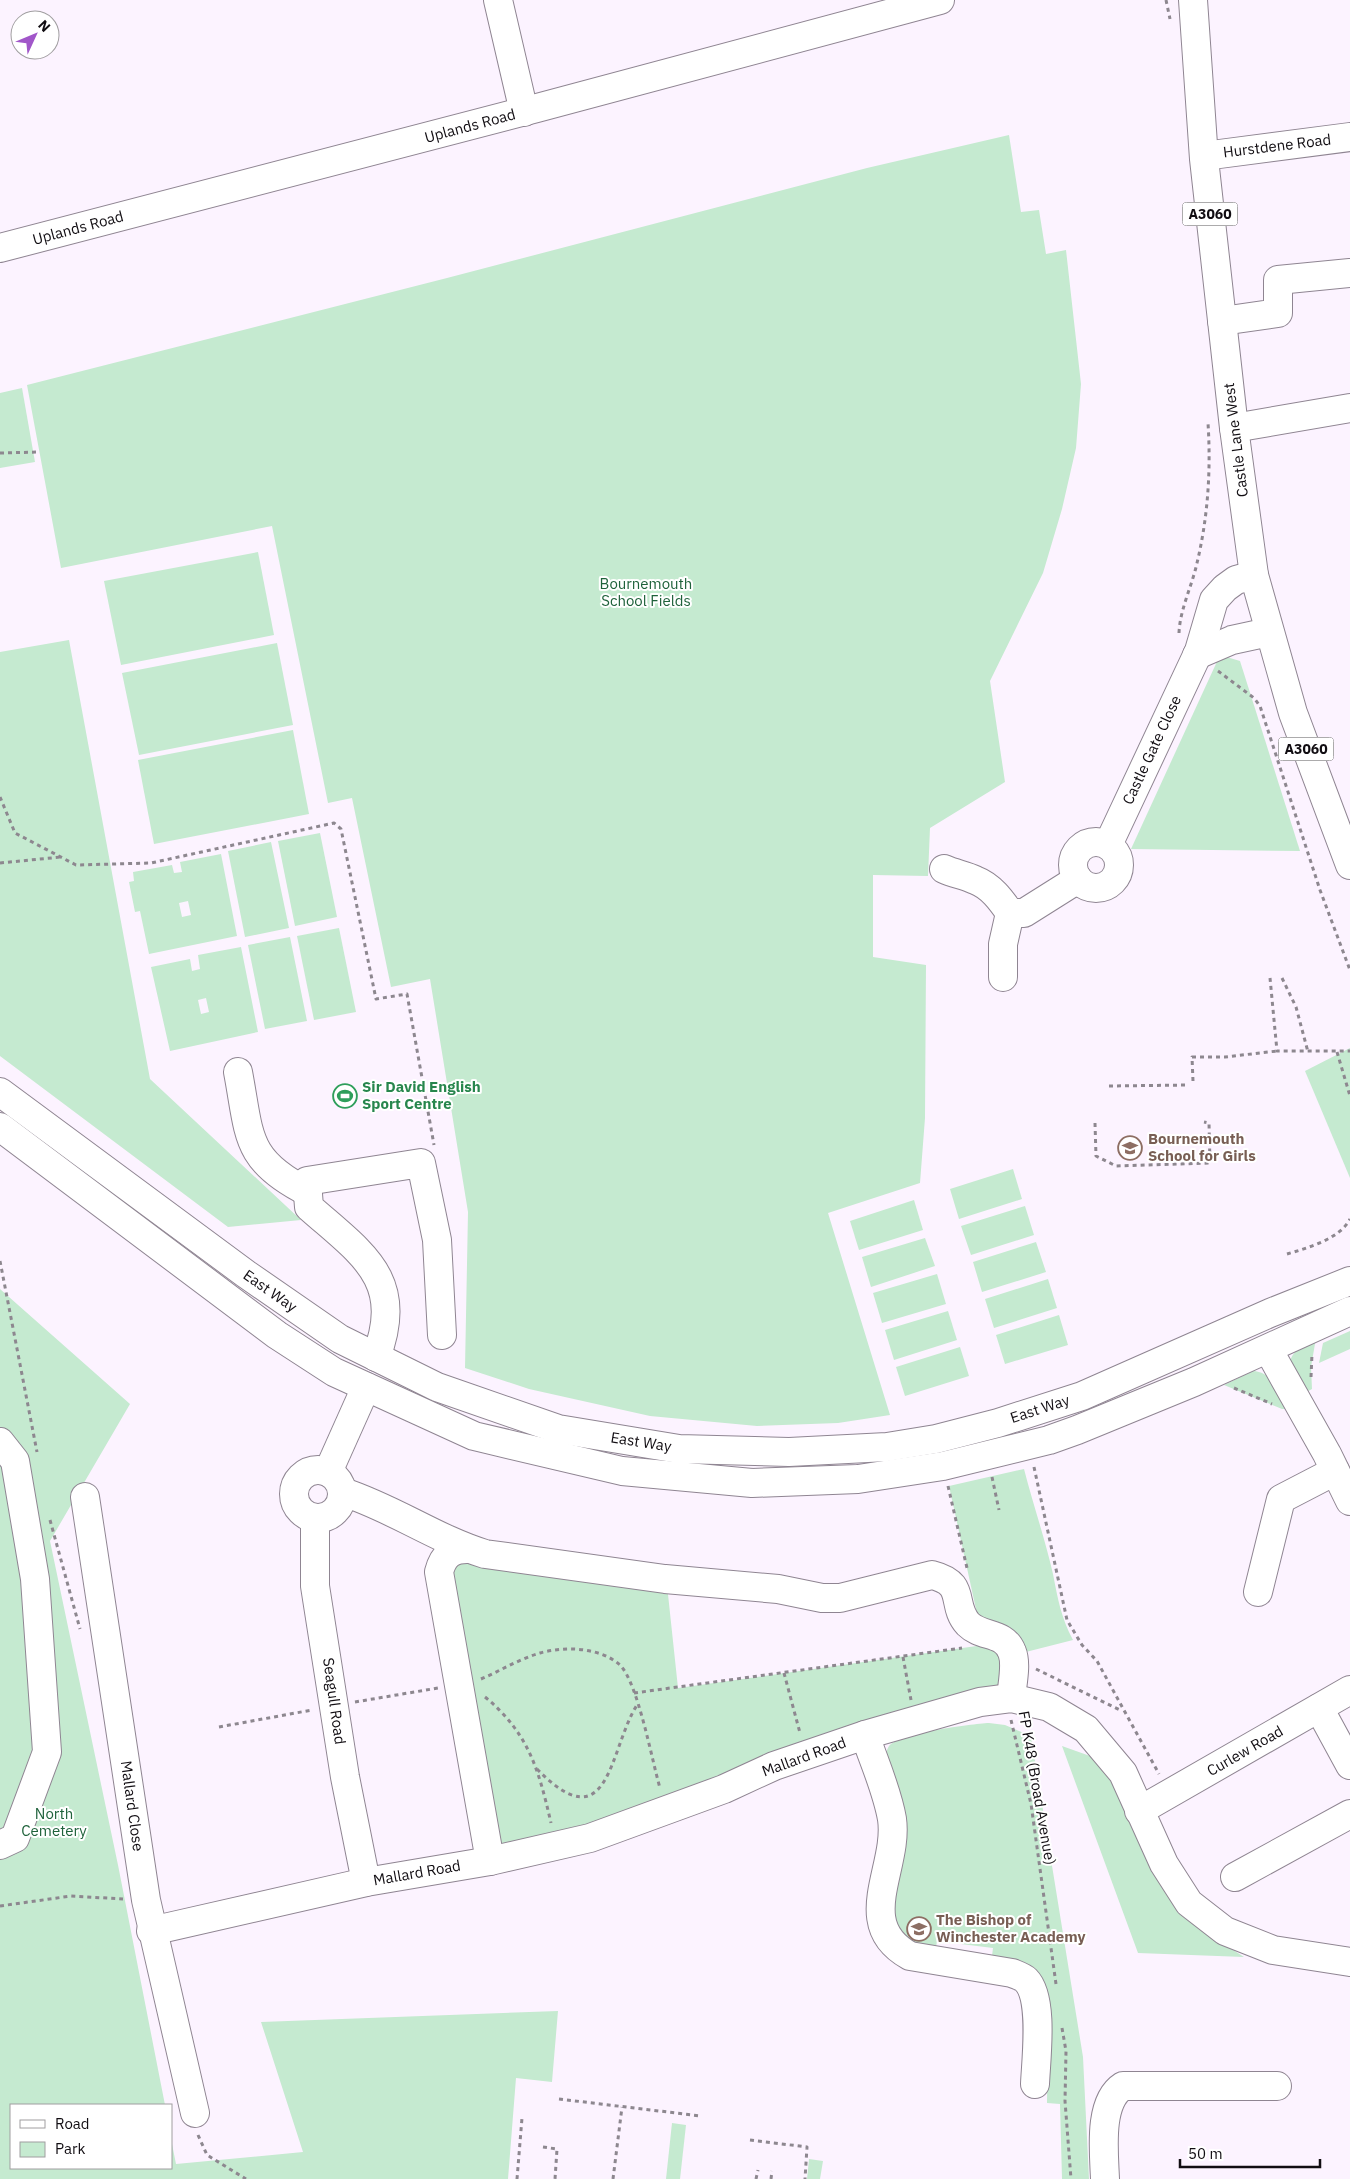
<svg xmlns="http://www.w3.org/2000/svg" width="1350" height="2179" font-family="'IBM Plex Sans',sans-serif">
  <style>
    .green { fill: #c5ead0; fill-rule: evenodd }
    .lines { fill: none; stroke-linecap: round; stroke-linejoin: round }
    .minor-casing { stroke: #8f8592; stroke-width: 30 }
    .major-casing { stroke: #8f8592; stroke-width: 30 }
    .path { stroke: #8d878f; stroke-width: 3; stroke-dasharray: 4 4; stroke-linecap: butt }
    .minor { stroke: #fff; stroke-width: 28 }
    .major { stroke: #fff; stroke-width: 28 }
    .labels { text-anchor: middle; stroke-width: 4; stroke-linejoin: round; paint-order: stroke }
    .shield { fill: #fff; stroke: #585659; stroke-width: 1 }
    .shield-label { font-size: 14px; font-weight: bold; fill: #110d12 }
    .street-label { font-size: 15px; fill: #110d12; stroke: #fff }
    .park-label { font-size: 15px; fill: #1f623b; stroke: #fff }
    .leisure-label { font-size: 15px; font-weight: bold; fill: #27864d; stroke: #fff; text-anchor: start }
    .education-label { font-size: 15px; font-weight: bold; fill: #785e54; stroke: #fff; text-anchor: start }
  </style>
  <rect width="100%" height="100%" fill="#fcf3ff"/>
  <g class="green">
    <path d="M 1009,135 L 1021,212 L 1039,210 L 1046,254 L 1066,250 L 1081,384 L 1076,448 L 1062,509 L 1043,573 L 990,681 L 1005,782 L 930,828 L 928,876 L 873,875 L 873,957 L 926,965 L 925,1118 L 920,1183 L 828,1213 L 890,1415 L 838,1423 L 757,1426 L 650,1416 L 529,1389 L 465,1368 L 468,1212 L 430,979 L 391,987 L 352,798 L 328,803 L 272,526 L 61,568 L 27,385 L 447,278 L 867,168 Z"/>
    <path d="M 22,388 L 35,462 L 0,468 L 0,393 Z"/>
    <path d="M 258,552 L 274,635 L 121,665 L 104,581 Z"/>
    <path d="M 69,640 L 150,1079 L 301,1220 L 228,1227 L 0,1056 L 0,652 Z"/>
    <path d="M 277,643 L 293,725 L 139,755 L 122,673 Z"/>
    <path d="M 1220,655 L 1240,661 L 1300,851 L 1131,849 Z"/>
    <path d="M 293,730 L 309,814 L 154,844 L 138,760 Z"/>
    <path d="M 320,833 L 337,917 L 295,926 L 278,841 Z"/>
    <path d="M 271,842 L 289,928 L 245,937 L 228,851 Z"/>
    <path d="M 221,854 L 237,936 L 149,954 L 140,911 L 135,912 L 129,882 L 134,881 L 133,872 L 172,865 L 174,873 L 182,872 L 180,862 ZM 188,901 L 191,915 L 182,917 L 179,903 Z"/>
    <path d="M 339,928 L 356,1012 L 314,1020 L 297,936 Z"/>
    <path d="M 290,937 L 307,1021 L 265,1029 L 248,945 Z"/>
    <path d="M 241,947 L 258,1032 L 170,1051 L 151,967 L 190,959 L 192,971 L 200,969 L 198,955 ZM 206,998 L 209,1012 L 201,1014 L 198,1000 Z"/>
    <path d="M 1350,1048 L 1350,1178 L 1305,1071 Z"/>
    <path d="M 1013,1169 L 1022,1199 L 959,1219 L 950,1189 Z"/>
    <path d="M 914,1200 L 923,1230 L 859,1250 L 850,1221 Z"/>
    <path d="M 1025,1206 L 1034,1235 L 971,1255 L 961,1226 Z"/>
    <path d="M 925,1238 L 935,1266 L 871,1287 L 862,1257 Z"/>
    <path d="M 1036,1242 L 1046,1272 L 982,1292 L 973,1262 Z"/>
    <path d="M 937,1274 L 946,1304 L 882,1323 L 873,1293 Z"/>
    <path d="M 1048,1279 L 1057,1308 L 994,1328 L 985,1299 Z"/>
    <path d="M 0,1289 L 130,1404 L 50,1541 L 118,1865 L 165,2105 L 11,2105 L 11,2168 L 171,2168 L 171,2139 L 176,2164 L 303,2152 L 261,2022 L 558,2011 L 552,2082 L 516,2078 L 508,2179 L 0,2179 Z"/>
    <path d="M 948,1311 L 957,1340 L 894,1360 L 885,1330 Z"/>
    <path d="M 1059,1315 L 1068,1345 L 1005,1364 L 996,1335 Z"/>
    <path d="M 1350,1331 L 1350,1349 L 1319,1363 L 1323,1343 Z"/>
    <path d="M 1316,1338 L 1311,1367 L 1312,1389 L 1303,1394 C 1288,1360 1281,1358 1316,1338 Z"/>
    <path d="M 960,1347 L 969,1376 L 905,1396 L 896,1367 Z"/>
    <path d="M 1253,1371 C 1273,1372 1279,1393 1287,1409 L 1282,1409 L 1224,1385 Z"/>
    <path d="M 1024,1469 C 1033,1504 1045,1539 1053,1574 C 1058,1600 1061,1617 1073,1640 L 1014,1655 L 1011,1698 L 497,1859 L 449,1566 L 453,1559 L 667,1585 L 678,1688 L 1005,1642 L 981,1632 L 949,1486 Z"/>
    <path d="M 989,1723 L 1005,1725 L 1031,1736 L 1083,2057 L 1089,2179 L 1062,2179 L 1060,2104 L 1047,2103 L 1048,2015 L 991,1964 L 993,1948 L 937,1941 L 935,1953 L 908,1944 L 893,1922 L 894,1891 L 901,1870 L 904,1844 L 884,1757 C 886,1754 887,1749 889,1746 C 901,1733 970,1724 989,1723 Z"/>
    <path d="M 1062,1746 L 1090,1756 L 1113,1778 L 1201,1929 L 1244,1957 L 1138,1953 Z"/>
    <path d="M 672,2123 L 686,2125 L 680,2179 L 666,2179 Z"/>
    <path d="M 809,2159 L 823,2161 L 820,2179 L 807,2179 Z"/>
  </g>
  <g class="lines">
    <g class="minor-casing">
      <g id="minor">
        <path d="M 498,0 L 524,112"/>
        <path d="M 1204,156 L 1350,137"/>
        <path d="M 0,248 L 537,108 L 940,0"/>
        <path d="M 1222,321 L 1278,313 L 1278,280 L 1350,273"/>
        <path d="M 1234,428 L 1350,408"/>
        <path d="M 1197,655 L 1232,640 L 1269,632"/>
        <circle cx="1096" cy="865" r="23"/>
        <path d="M 1108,845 L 1199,651 L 1214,600 L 1225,588 L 1236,580 L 1254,575"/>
        <path d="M 944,869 C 955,874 965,875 975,880 C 991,886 1001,900 1010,913 L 1024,913 L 1078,879"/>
        <path d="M 1003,977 L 1003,944 L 1010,913"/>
        <path d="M 238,1072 C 250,1135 244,1160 308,1192"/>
        <path d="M 0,1092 L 246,1274 L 340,1339 L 437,1387 L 558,1429 L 679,1449 L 789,1452 L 887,1447 L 936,1439 L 998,1423 L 1082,1396 L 1270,1313 L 1350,1281"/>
        <path d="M 0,1127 L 277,1335 L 334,1372 L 474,1436 L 622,1471 L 752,1483 L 858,1479 L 943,1466 L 1049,1440 L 1077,1430 L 1194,1382 L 1350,1311"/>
        <path d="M 1268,1349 L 1327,1454 L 1350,1501"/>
        <path d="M 376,1357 C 406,1279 362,1254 309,1207 L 307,1181 L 421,1163 L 437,1240 L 442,1335"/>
        <path d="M 0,1442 L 15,1461 L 35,1579 L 47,1752 L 15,1838 L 0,1845"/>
        <circle cx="318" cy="1494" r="24"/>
        <path d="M 328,1472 L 366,1387"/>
        <path d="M 343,1492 C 393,1508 436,1539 485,1554 L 665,1579 L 778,1589 L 822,1598 L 840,1598 L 932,1575 C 968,1584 950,1604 968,1624 C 982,1638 1004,1631 1012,1652 C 1017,1664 1012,1685 1011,1698"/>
        <path d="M 85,1497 L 146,1900 L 195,2113"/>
        <path d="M 315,1519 L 315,1586 L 345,1777 L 366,1882"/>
        <path d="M 467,1549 C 451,1549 443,1556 439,1572 L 490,1861"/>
        <path d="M 1258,1592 L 1281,1499 L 1335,1471"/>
        <path d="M 1319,1708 L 1350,1765"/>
        <path d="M 865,1735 C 874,1762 887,1790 892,1819 C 899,1868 852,1924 910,1956 L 1012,1973 C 1017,1975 1023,1977 1026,1980 C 1044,1998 1036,2059 1035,2084"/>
        <path d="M 1139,1811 L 1350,1690"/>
        <path d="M 1235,1877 L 1350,1814"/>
        <path d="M 151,1931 L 366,1882 L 490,1861 L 590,1838 L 724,1789 L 774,1766 L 865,1735 L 980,1702 L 1011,1698 L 1049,1707 L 1086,1729 L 1123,1773 L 1164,1864 L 1189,1903 L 1225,1931 L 1273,1950 L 1350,1962"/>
        <path d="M 1105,2179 C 1104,2152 1098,2102 1123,2086 L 1277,2086"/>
      </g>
    </g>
    <g class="major-casing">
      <path id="major" d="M 1193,0 L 1204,159 L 1234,428 L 1254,575 L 1293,713 L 1350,865"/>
    </g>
    <g class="path">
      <path d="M 1166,0 L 1170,19"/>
      <path d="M 0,453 L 39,452"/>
      <path d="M 1179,633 C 1180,609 1192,586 1197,563 C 1208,517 1211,470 1208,423"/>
      <path d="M 1218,671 L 1254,698 L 1260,706 L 1320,890 L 1350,970"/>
      <path d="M 0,797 L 15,833 L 76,865 L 151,863 L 334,823 L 341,829 L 376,999 L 407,994 L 434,1145"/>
      <path d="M 0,863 L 61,857"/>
      <path d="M 1270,978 L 1277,1051 L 1350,1051"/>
      <path d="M 1282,978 L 1296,1007 L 1308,1052"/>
      <path d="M 1337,1052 L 1350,1096"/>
      <path d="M 1193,1081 L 1192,1057 L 1225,1057 L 1277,1051"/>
      <path d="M 1109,1086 L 1188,1085"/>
      <path d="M 1095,1123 L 1096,1156 L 1116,1166 L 1210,1163 L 1209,1123 L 1204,1122"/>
      <path d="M 1287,1254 C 1307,1248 1340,1239 1350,1219"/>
      <path d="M 0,1261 L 37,1452"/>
      <path d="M 1311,1377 L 1312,1354"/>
      <path d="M 1234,1388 L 1272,1404"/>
      <path d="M 1034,1467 L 1067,1620 L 1082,1645 L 1097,1661 L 1159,1774"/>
      <path d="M 992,1477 L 999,1510"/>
      <path d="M 948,1486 L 967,1568"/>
      <path d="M 50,1520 L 80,1629"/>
      <path d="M 903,1657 L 911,1700"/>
      <path d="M 1036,1669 L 1122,1711"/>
      <path d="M 784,1673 L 800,1733"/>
      <path d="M 481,1679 C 500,1671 519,1659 540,1653 C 564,1646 600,1647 620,1665 C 638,1683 652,1761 660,1788"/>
      <path d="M 634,1693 L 962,1648"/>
      <path d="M 485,1697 C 529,1733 539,1771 551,1823"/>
      <path d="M 355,1702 L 438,1688"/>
      <path d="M 1011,1720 L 1031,1804 L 1056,1984"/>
      <path d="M 219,1727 L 312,1710"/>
      <path d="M 537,1769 C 610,1844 609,1749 637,1705"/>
      <path d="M 0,1906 L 71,1896 L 123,1899"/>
      <path d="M 1062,2028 L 1066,2051 L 1065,2101 L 1071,2179"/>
      <path d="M 559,2099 L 701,2116"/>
      <path d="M 198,2135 L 207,2155 L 246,2179"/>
      <path d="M 750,2140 L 807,2147 L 805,2179"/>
      <path d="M 543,2147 L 557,2149 L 555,2179"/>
      <path d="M 517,2179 L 522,2118"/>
      <path d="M 613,2179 L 622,2107"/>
      <path d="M 756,2179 L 758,2170"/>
      <path d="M 771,2179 L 772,2171"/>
    </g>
    <use href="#minor" class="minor"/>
    <use href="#major" class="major"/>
  </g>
  <defs>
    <g id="stadium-ring" transform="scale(1.25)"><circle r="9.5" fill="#fff" stroke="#2e9e5b" stroke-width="1.5"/><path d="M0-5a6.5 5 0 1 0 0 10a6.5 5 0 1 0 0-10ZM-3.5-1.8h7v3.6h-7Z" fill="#2e9e5b"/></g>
    <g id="school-ring" transform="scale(1.25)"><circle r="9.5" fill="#fff" stroke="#8d6e63" stroke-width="1.5"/><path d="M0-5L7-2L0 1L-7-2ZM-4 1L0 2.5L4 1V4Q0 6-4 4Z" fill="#8d6e63"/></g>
  </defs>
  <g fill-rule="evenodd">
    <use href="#stadium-ring" x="345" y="1096"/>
    <use href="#school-ring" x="1130" y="1148"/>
    <use href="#school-ring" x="919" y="1929"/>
  </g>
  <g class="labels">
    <g class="shield">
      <rect x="1182.5" y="202.5" width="55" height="23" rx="4"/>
      <rect x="1278.5" y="737.5" width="55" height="23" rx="4"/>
    </g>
    <g class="shield-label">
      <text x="1210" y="219">A3060</text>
      <text x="1306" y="754">A3060</text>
    </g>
    <g class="street-label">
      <text transform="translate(470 126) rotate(-15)" y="5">Uplands Road</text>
      <text transform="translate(1277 146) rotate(-7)" y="5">Hurstdene Road</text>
      <text transform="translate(78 228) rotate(-15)" y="5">Uplands Road</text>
      <text transform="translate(1236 440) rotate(-97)" y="5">Castle Lane West</text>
      <text transform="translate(1152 750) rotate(-65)" y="5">Castle Gate Close</text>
      <text transform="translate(270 1291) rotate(35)" y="5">East Way</text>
      <text transform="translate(1040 1409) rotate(-18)" y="5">East Way</text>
      <text transform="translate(641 1442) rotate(9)" y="5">East Way</text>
      <text transform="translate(334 1701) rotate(82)" y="5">Seagull Road</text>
      <text transform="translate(1245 1751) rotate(-30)" y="5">Curlew Road</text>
      <text transform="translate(804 1757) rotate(-20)" y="5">Mallard Road</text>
      <text transform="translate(1037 1788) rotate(80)" y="5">FP K48 (Broad Avenue)</text>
      <text transform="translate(132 1806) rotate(82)" y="5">Mallard Close</text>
      <text transform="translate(417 1873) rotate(-10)" y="5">Mallard Road</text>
    </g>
    <g class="park-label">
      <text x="646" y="589">Bournemouth<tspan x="646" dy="17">School Fields</tspan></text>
      <text x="54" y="1819">North<tspan x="54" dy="17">Cemetery</tspan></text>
    </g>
    <g class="leisure-label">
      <text x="362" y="1092">Sir David English<tspan x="362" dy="17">Sport Centre</tspan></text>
    </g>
    <g class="education-label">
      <text x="1148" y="1144">Bournemouth<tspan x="1148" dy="17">School for Girls</tspan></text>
      <text x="936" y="1925">The Bishop of<tspan x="936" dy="17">Winchester Academy</tspan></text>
    </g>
  </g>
  <rect x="10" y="2104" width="162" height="65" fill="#ffffff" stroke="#a09ea0"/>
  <rect x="20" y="2120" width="25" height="8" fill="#ffffff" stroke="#a09ea0"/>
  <text x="55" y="2129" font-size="15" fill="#110d12">Road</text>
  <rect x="20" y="2142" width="25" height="15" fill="#c5ead0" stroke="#a09ea0"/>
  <text x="55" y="2154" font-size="15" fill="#110d12">Park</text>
  <g transform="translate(35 35) rotate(46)"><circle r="24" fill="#ffffff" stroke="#a09ea0"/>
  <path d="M0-4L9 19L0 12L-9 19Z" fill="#a156c9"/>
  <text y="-8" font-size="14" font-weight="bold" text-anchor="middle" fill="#110d12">N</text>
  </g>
  <path d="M1180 2159v8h140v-8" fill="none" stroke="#110d12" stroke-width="2.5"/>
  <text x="1188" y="2159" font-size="15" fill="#110d12" stroke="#ffffff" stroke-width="4" paint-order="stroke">50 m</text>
</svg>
